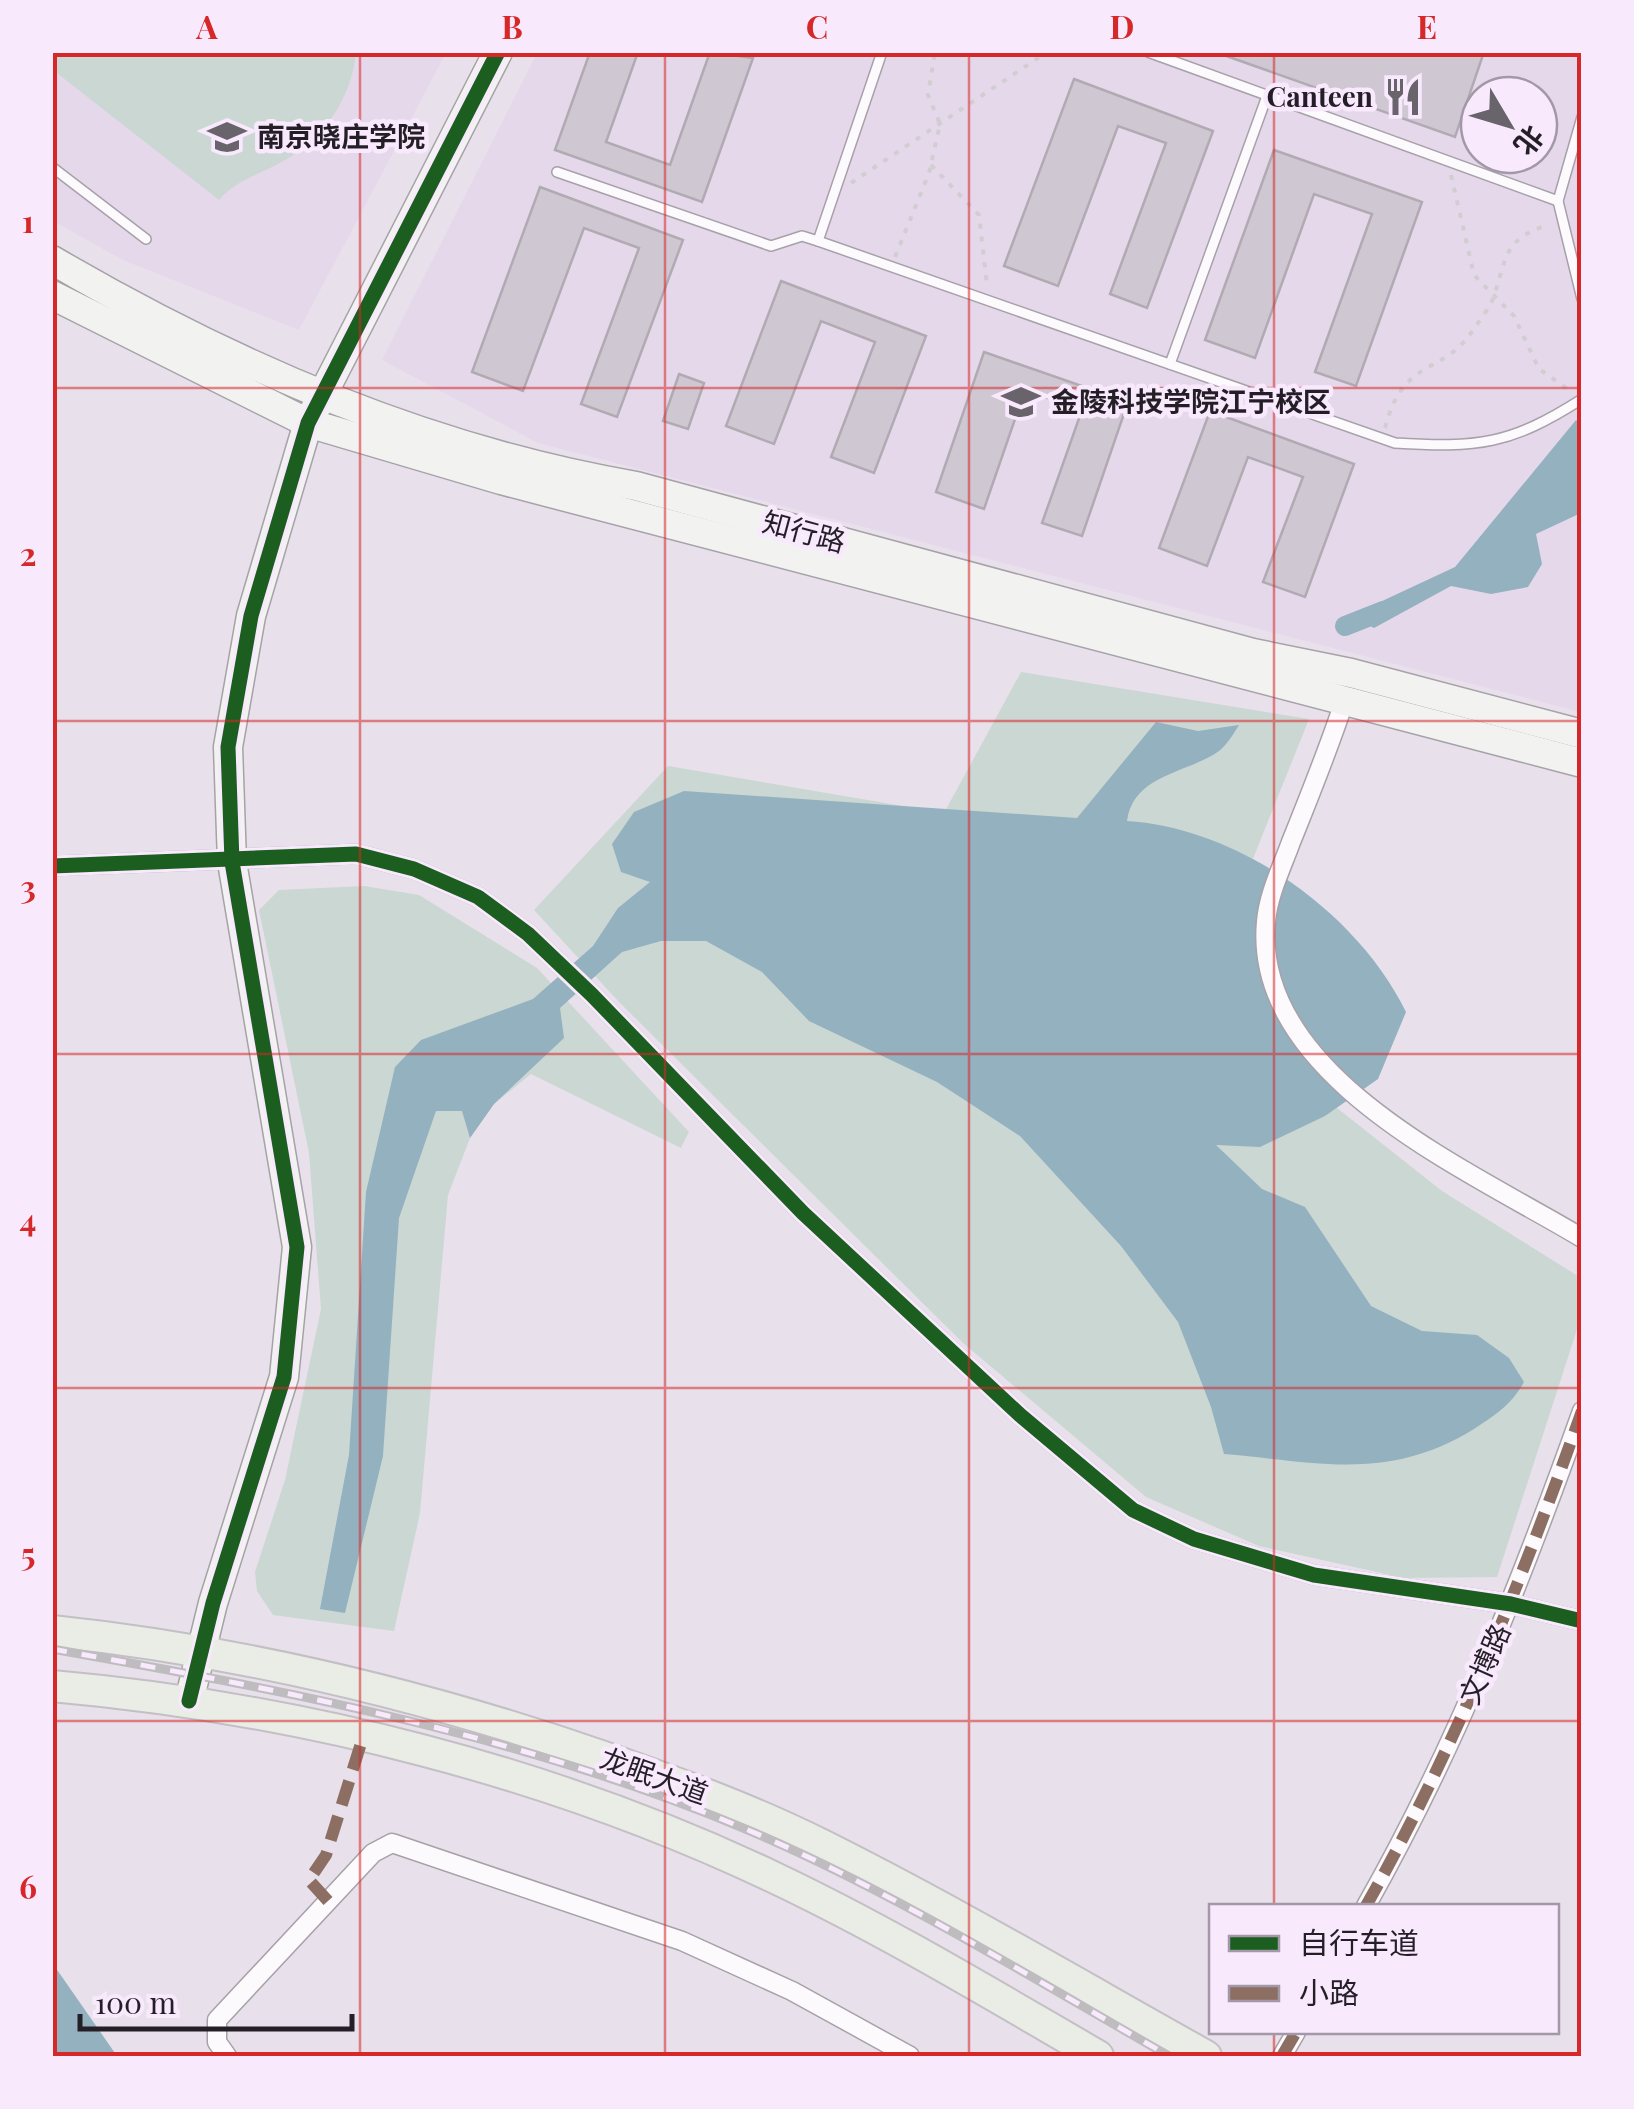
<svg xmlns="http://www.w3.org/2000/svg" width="1634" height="2109" font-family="'Playfair Display','Noto Sans SC',serif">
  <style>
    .built { fill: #e6d8eb; fill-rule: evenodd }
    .green { fill: #cbd7d2 }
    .water { fill: #94b1c0 }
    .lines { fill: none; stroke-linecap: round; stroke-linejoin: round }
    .canal { stroke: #94b1c0; stroke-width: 20 }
    .building { fill: #cfc7d2; stroke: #b0abb2; stroke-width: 2.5 }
    .lane-casing { stroke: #a7a1a9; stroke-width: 12 }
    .street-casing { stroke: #a7a1a9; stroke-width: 21 }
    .secondary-casing { stroke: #a7a1a9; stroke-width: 31 }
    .primary-casing { stroke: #c3bfc4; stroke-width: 34 }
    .path { stroke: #d0ced1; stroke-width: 4; stroke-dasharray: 5 8; stroke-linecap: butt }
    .lane { stroke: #fcfafc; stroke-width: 9 }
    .street { stroke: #fcfafc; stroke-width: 18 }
    .secondary { stroke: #f2f3f1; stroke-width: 28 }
    .primary { stroke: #e9ede6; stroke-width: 30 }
    .rail-casing { stroke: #bebcbf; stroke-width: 9 }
    .rail { stroke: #f8e9fd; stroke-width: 5; stroke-dasharray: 15; stroke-linecap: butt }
    .quiet { stroke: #8d6e63; stroke-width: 12; stroke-dasharray: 25 12; stroke-linecap: butt }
    .cycleway-casing { stroke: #f8e9fd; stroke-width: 21 }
    .cycleway { stroke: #1b5e20; stroke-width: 15 }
    .grid { fill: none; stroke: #d62828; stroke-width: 2.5; stroke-opacity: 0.55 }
    .labels { text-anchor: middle; stroke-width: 9; stroke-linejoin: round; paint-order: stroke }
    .poi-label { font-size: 28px; font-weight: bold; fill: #241f26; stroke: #f8e9fd; text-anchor: start }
    .street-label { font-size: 28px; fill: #241f26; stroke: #f8e9fd }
    .neatline { fill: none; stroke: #d62828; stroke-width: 4 }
    .grid-label { font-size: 32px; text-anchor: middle; font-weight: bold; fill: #d62828 }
  </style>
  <rect width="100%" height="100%" fill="#e8e0eb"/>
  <g class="built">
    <path d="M 52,53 L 446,53 L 299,330 L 123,260 L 53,221 Z"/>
    <path d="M 537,53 L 1581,53 L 1581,712 L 538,443 L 382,360 ZM 1479,95 L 1539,95 L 1539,155 L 1479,155 Z"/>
  </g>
  <g class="green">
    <path d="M 52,53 L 53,52 L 356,53 C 352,96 325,138 285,160 C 260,175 239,178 219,200 L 53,70 Z"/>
    <path d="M 1021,672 L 1309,719 L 1224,931 L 1289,1070 L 1442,1191 L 1581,1278 L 1581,1317 L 1497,1577 L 1404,1578 L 1259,1546 L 1146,1497 L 963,1343 L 620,1003 L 534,910 L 668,766 L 944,813 Z"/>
    <path d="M 364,886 L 419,895 L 537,968 L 689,1132 L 681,1148 L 531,1074 L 494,1104 L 470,1138 L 448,1195 L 420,1513 L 394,1631 L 273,1615 L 257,1591 L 255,1572 L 285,1480 L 321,1309 L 309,1153 L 259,910 L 279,890 Z"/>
  </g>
  <g class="water">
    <path d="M 1576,420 L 1581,424 L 1581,513 L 1536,534 L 1542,564 L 1528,587 L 1491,594 L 1451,586 L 1374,628 L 1350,616 L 1455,567 Z"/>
    <path d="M 1156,722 L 1198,731 L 1239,725 C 1234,733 1227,745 1219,751 C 1189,773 1133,774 1127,821 C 1239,828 1358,913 1406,1012 L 1378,1079 L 1325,1116 L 1260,1147 L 1216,1145 L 1262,1189 L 1305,1207 L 1371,1306 L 1422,1331 L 1477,1335 L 1509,1358 L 1524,1382 C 1511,1405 1497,1414 1474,1429 C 1388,1482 1319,1462 1224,1454 L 1211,1407 L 1178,1322 L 1121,1246 L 1020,1136 L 937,1082 L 809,1021 L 762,972 L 706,941 L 661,941 L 622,952 L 560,1008 L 564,1038 L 494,1104 L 470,1138 L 462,1111 L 436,1111 L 399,1218 L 383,1456 L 345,1613 L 320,1609 L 349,1455 L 366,1192 L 395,1067 L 421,1040 L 533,999 L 593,946 L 618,908 L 650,882 L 621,872 L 612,844 L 634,812 L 684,791 L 1077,818 Z"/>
    <path d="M 52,1964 L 53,1964 L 117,2056 L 53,2056 Z"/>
  </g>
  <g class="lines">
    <path class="canal" d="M 1345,626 L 1383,611"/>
  </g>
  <g class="building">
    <path d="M 590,52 L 638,52 L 606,142 L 670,165 L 710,52 L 753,58 L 702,202 L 555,150 Z"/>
    <path d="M 1215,52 L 1484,52 L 1455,137 Z"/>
    <path d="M 1074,79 L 1213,131 L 1147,308 L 1110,294 L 1166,143 L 1118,126 L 1058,286 L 1004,266 Z"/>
    <path d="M 1274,150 L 1422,202 L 1356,386 L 1315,372 L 1372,214 L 1314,194 L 1255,358 L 1205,340 Z"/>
    <path d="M 540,187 L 683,240 L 617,417 L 581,404 L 639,248 L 584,228 L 523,391 L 472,372 Z"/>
    <path d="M 781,281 L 926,336 L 874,473 L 831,457 L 875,342 L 821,321 L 774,444 L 726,426 Z"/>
    <path d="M 984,352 L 1128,402 L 1082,536 L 1042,523 L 1082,410 L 1025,390 L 984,509 L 936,492 Z"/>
    <path d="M 679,374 L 704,383 L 688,429 L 663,421 Z"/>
    <path d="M 1210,411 L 1354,464 L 1305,597 L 1263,582 L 1303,477 L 1248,457 L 1207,566 L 1159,548 Z"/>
  </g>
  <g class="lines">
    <g class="lane-casing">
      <g id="lane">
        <path d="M 882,52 L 818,241 L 1395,443 C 1478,448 1510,445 1582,399"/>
        <path d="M 1148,52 L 1558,201"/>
        <path d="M 1582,117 L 1558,201 L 1582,299"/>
        <path d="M 52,167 L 146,239"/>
        <path d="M 557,172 L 771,246 L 802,236 L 818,241"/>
        <path d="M 1170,364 L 1267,96"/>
      </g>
    </g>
    <g class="street-casing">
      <g id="street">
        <path d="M 1345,699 C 1329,748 1310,795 1291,842 C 1282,867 1268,895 1266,922 C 1252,1077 1471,1171 1582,1238"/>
        <path d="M 52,866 L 356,854 L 414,869 L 478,897 L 528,934 L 592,995 L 803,1213 L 1020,1415 L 1133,1510 L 1194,1539 L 1314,1575 L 1511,1604 L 1582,1621"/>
        <path d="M 1366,1906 C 1455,1749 1521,1582 1582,1411"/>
        <path d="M 227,2056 L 217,2042 L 217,2020 L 373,1853 L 392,1843 L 682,1941 L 792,1991 L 910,2056"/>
        <path d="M 1282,2056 L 1296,2032"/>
      </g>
    </g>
    <g class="secondary-casing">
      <g id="secondary">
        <path d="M 52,260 C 235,367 428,450 636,486 L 1253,653 L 1351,673 L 1582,734"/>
        <path d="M 52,295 L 308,423 L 501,480 L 1582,763"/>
        <path d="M 189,1701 L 213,1603 L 284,1377 L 297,1247 L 232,862 L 228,747 L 251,616 L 308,423 L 498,52"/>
      </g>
    </g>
    <g class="primary-casing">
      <g id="primary">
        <path d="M 52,1631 C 242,1651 424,1695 604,1757 C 678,1783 752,1810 822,1845 C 952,1910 1079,1985 1206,2056"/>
        <path d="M 52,1686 C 299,1708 550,1771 773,1877 C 885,1930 991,1994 1098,2056"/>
      </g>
    </g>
    <g class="path">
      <path d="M 931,165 L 979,215 L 987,286"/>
      <path d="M 1451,175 L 1474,275 L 1514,316 L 1539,369 L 1569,390"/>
      <path d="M 851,183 L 1047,52"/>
      <path d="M 895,257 L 929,173 L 940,124 L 928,95 L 935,52"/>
      <path d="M 1385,428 C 1403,357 1441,376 1471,333 C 1479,321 1491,307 1495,293 C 1506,258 1505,237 1549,225"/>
    </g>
    <use href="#lane" class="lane"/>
    <use href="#street" class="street"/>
    <use href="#secondary" class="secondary"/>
    <use href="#primary" class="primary"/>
    <g class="rail-casing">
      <path id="rail" d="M 52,1649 C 290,1691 525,1736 748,1830 C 894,1892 1032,1978 1169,2056"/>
    </g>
    <use href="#rail" class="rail"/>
    <g class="quiet">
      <path d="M 328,1901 L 309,1880 L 326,1855 L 363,1737"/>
      <path d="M 1366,1906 C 1455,1749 1521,1582 1582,1411"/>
      <path d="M 1282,2056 L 1296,2032"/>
    </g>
    <g class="cycleway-casing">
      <g id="cycleway">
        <path d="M 52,866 L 356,854 L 414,869 L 478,897 L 528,934 L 592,995 L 803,1213 L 1020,1415 L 1133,1510 L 1194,1539 L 1314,1575 L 1511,1604 L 1582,1621"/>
        <path d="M 189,1701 L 213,1603 L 284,1377 L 297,1247 L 232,862 L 228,747 L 251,616 L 308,423 L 498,52"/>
      </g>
    </g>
    <use href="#cycleway" class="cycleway"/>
  </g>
  <path class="grid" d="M 360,52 L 360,2056M 665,52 L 665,2056M 969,52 L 969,2056M 1274,52 L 1274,1906M 52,388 L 1582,388M 52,721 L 1582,721M 52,1054 L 1582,1054M 52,1388 L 1582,1388M 52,1721 L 1582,1721M 1274,2032 L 1274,2056"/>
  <defs>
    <g id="restaurant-bare" transform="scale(3)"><path d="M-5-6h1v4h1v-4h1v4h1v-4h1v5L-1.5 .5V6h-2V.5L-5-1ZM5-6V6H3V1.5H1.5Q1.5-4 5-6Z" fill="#69636b" stroke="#f8e9fd" stroke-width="2.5" paint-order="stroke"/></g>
    <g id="university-bare" transform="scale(3)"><path d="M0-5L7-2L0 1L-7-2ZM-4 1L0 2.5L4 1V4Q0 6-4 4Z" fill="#69636b" stroke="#f8e9fd" stroke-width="2.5" paint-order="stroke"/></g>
  </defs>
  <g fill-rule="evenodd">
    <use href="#restaurant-bare" x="1403" y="97"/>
    <use href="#university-bare" x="227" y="137"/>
    <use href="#university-bare" x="1021" y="402"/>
  </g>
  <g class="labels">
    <g class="poi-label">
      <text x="1373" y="107" text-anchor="end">Canteen</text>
      <text x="257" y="147">南京晓庄学院</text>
      <text x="1051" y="412">金陵科技学院江宁校区</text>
    </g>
    <g class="street-label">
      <text transform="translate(804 532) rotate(15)" y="10">知行路</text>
      <text transform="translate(1485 1664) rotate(-66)" y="10">文博路</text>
      <text transform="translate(654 1776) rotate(20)" y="10">龙眠大道</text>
    </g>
  </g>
  <rect width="1634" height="2109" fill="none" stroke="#f8e9fd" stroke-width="110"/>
  <rect x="1209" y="1904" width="350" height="130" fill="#f8e9fd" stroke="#a398a7" stroke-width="2.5"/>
  <rect x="1229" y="1936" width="50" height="15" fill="#1b5e20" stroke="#a398a7" stroke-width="2.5"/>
  <text x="1299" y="1954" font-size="30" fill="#241f26">自行车道</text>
  <rect x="1229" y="1986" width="50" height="15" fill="#8d6e63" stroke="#a398a7" stroke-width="2.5"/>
  <text x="1299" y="2004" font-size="30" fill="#241f26">小路</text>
  <g transform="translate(1509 125) rotate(128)"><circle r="48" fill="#f8e9fd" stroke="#a398a7" stroke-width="2.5"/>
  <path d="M0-8L18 38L0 25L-18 38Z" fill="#69636b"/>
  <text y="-15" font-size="28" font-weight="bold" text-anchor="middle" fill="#241f26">北</text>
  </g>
  <path d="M80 2014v15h272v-15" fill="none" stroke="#241f26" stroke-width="5"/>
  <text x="95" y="2014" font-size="30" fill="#241f26" stroke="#f8e9fd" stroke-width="8" paint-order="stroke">100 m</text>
  <rect x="55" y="55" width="1524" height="1999" class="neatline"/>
  <g class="grid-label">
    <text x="207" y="39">A</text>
    <text x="512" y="39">B</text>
    <text x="817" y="39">C</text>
    <text x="1122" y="39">D</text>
    <text x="1427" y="39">E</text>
    <text x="28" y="233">1</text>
    <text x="28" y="566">2</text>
    <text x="28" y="899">3</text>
    <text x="28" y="1232">4</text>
    <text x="28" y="1566">5</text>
    <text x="28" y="1899">6</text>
  </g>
</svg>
